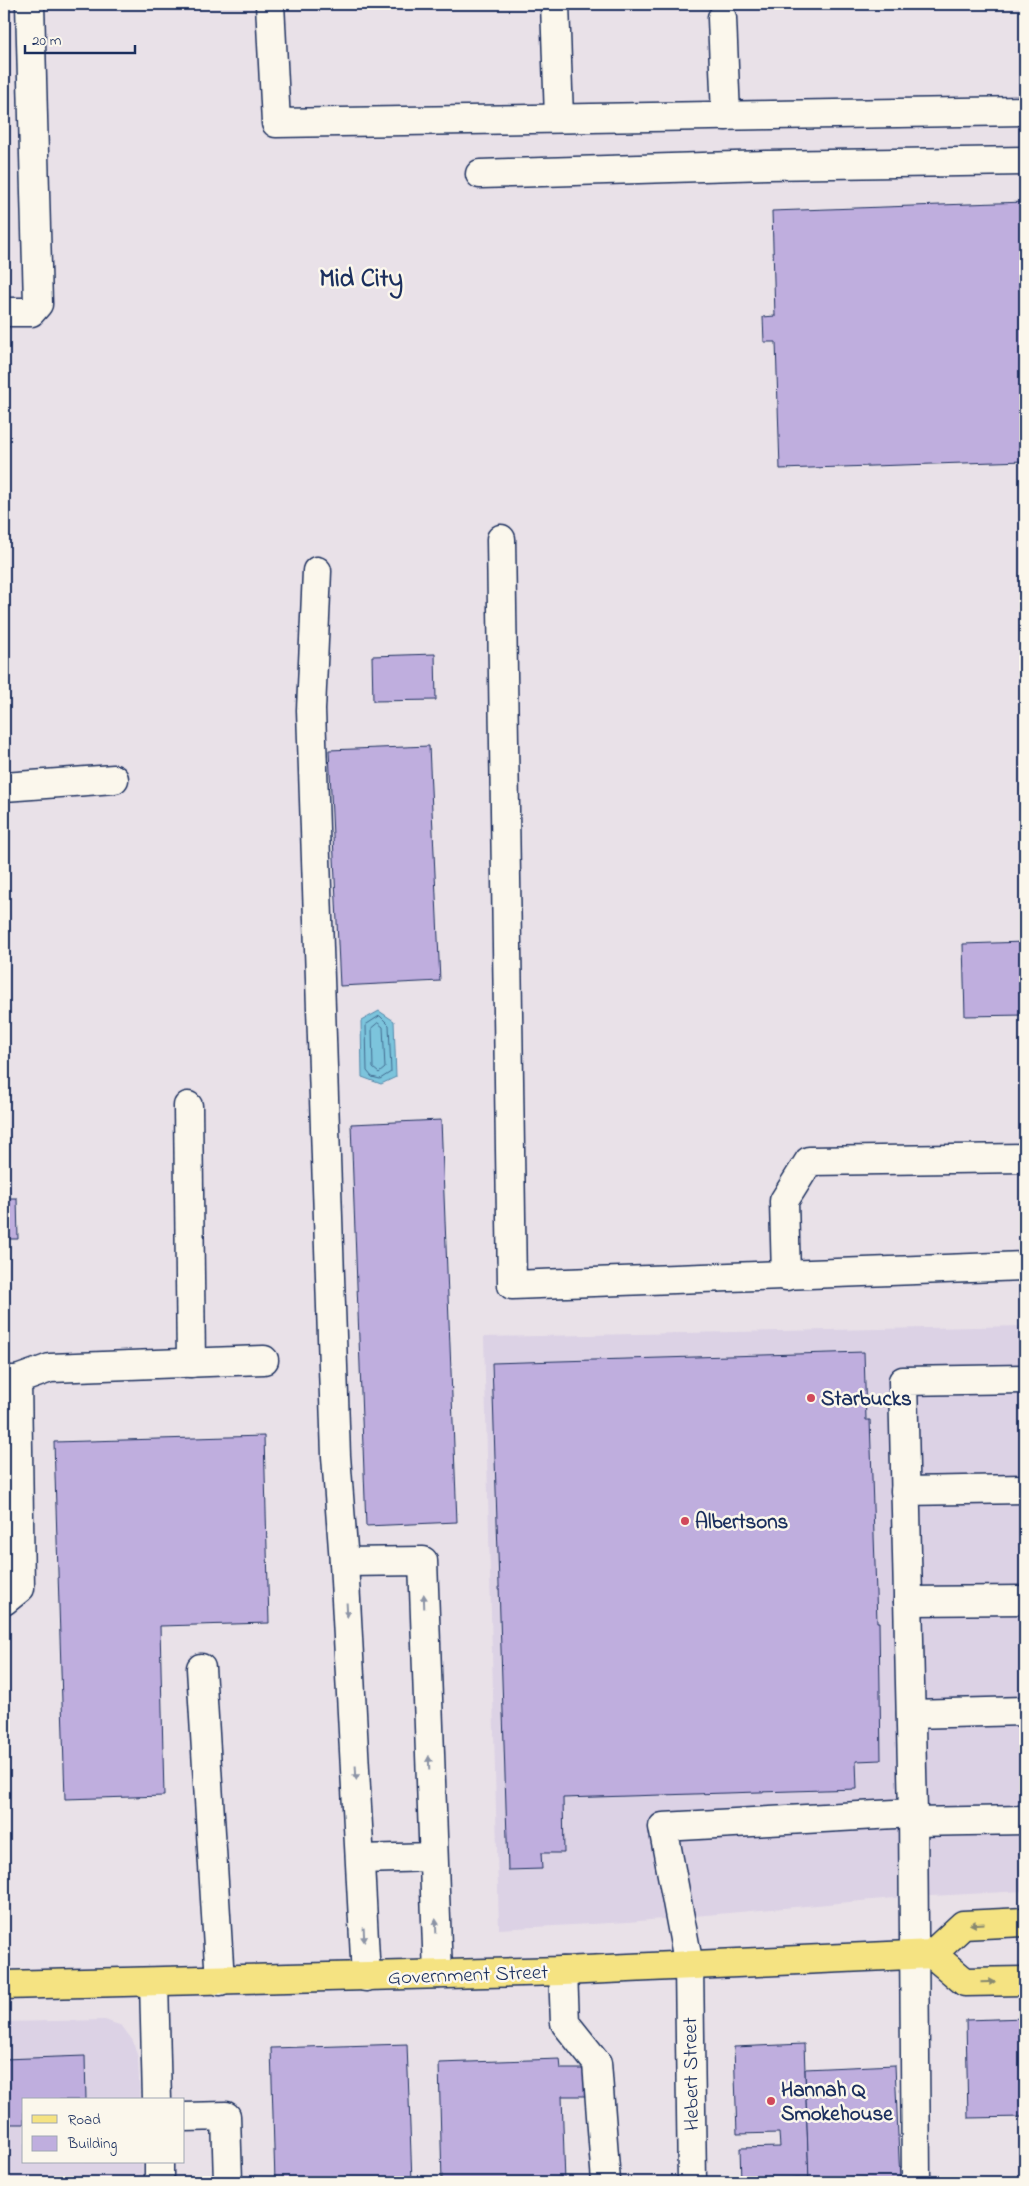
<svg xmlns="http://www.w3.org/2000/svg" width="1029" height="2186" font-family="'Indie Flower',sans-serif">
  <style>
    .built { fill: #dcd2e5 }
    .water { fill: #7cc4dc; stroke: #58a }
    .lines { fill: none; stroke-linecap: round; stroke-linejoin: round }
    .shore { stroke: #426b90; stroke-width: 1 }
    .building { fill: #bfaede; stroke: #1b2f5e }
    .minor-casing { stroke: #1b2f5e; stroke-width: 31 }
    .major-casing { stroke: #1b2f5e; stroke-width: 31 }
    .minor { stroke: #fbf7ec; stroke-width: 28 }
    .major { stroke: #f5e382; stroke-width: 28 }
    .oneway { fill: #8b93a5 }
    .oneway2 { fill: #888970 }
    .poi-dot { fill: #d1495b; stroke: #fbf7ec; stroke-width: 2 }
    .labels { text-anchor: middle; stroke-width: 5; stroke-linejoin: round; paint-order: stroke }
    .poi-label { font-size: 21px; font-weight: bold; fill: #1b2f5e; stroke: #fbf7ec; text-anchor: start }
    .street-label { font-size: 21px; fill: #1b2f5e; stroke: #fbf7ec }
    .district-label { font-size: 26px; font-weight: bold; fill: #1b2f5e; stroke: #fbf7ec }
  </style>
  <rect width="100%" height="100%" fill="#e9e1e8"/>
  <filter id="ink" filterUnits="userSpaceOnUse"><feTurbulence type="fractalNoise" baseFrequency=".02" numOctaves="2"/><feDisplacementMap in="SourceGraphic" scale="10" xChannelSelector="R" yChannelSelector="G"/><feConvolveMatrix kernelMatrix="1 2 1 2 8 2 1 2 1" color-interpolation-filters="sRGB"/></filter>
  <g filter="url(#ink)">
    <g class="built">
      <path d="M 1025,1326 L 1025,1891 L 894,1898 L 628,1922 L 499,1929 L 484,1337 Z"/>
      <path d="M 105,2020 L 122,2026 L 133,2041 L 138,2058 L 140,2100 L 24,2100 L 24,2162 L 142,2162 L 143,2182 L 4,2182 L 4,2022 Z"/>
    </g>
    <path class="water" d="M 379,1011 L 394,1021 L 396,1077 L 381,1084 L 362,1077 L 361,1021 Z"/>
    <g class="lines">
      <g class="shore">
        <path d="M 380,1016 L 389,1025 L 391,1072 L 380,1079 L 372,1077 L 367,1071 L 366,1025 Z"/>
        <path d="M 378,1023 L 383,1027 L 385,1068 L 379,1073 L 373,1068 L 372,1028 Z"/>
      </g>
    </g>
    <g class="building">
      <path d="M 1025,202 L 1025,461 L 780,469 L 776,342 L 764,342 L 763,317 L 775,316 L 772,211 Z"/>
      <path d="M 435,654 L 436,700 L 373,701 L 372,656 Z"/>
      <path d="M 429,746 L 440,981 L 340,986 L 329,750 Z"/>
      <path d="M 1025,942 L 1025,1015 L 965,1016 L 963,944 Z"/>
      <path d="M 441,1120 L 457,1522 L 366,1526 L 351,1124 Z"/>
      <path d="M 4,1198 L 17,1198 L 18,1239 L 4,1239 Z"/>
      <path d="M 864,1352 L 866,1420 L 870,1420 L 877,1622 L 879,1622 L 881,1760 L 856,1761 L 857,1789 L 563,1798 L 564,1853 L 541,1853 L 542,1869 L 508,1870 L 492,1363 Z"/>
      <path d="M 264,1436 L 269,1623 L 160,1626 L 164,1796 L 65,1799 L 54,1442 Z"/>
      <path d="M 1025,2018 L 1025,2117 L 968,2118 L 966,2020 Z"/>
      <path d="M 407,2044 L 412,2182 L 275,2182 L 271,2048 Z"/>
      <path d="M 804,2044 L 809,2178 L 783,2179 L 783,2182 L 741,2182 L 740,2148 L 780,2147 L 779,2133 L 737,2134 L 734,2047 Z"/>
      <path d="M 85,2056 L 86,2100 L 24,2100 L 24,2124 L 4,2124 L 4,2059 Z"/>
      <path d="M 560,2059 L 561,2069 L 584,2069 L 586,2096 L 562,2096 L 565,2182 L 442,2182 L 439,2063 Z"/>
      <path d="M 895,2065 L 900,2182 L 809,2182 L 805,2069 Z"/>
    </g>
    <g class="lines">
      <g class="minor-casing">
        <g id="minor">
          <path d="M 270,4 L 276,123 L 1025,111"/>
          <path d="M 555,4 L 559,118"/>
          <path d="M 722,18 L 726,116"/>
          <path d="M 480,174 L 767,165 L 1025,161"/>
          <path d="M 4,312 L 31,312 L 38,304 L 30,4"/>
          <path d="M 501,539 L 512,1285 L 1025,1266"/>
          <path d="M 317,571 L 311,710 L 336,1456 L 344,1562 L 366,1977"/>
          <path d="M 4,787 L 114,779"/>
          <path d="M 188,1106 L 191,1363"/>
          <path d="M 786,1276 L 784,1201 L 809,1161 L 1025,1158"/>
          <path d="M 4,1380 L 17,1380 L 20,1588 L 4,1601"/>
          <path d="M 17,1380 L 50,1368 L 264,1360"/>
          <path d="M 905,1491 L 1025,1489"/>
          <path d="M 344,1562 L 423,1561 L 438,1974"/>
          <path d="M 908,1601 L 1025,1600"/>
          <path d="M 201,1668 L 220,1981"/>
          <path d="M 911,1714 L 1025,1711"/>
          <path d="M 913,1822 L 1025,1820"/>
          <path d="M 361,1859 L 433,1857"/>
          <path d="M 563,1971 L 565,2023 L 597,2063 L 606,2182"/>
          <path d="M 154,1982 L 157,2100"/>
          <path d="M 184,2117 L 226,2116 L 228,2182"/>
          <path d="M 159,2162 L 159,2182"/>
          <path d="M 916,2177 L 913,1813 L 903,1381 L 1025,1379"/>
          <path d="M 692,2182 L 689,1966 L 663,1827 L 913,1813"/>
        </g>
      </g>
      <g class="major-casing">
        <g id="major">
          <path d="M 932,1954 L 965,1982 L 1025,1981"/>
          <path d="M 4,1985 L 563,1971 L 932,1954 L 963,1925 L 1025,1922"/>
        </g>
      </g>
      <use href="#minor" class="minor"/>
      <use href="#major" class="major"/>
    </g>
    <defs><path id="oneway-solid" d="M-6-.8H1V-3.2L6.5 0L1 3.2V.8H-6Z" transform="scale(1.25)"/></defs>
    <g class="oneway">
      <use href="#oneway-solid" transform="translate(424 1601) rotate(-92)"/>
      <use href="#oneway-solid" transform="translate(347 1610) rotate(87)"/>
      <use href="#oneway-solid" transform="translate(429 1763) rotate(-92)"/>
      <use href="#oneway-solid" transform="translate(356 1773) rotate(87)"/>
      <use href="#oneway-solid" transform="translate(436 1926) rotate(-92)"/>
      <use href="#oneway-solid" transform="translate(364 1935) rotate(87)"/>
    </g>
    <g class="oneway2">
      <use href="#oneway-solid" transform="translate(977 1924) rotate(177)"/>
      <use href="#oneway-solid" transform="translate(988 1982) rotate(-2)"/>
    </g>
  </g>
  <g class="poi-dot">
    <circle cx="811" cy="1398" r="5"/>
    <circle cx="685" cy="1521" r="5"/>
    <circle cx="771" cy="2101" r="5"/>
  </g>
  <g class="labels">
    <g class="poi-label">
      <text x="821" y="1405">Starbucks</text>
      <text x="695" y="1528">Albertsons</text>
      <text x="781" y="2096">Hannah Q<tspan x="781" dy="24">Smokehouse</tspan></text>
    </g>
    <g class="street-label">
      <text transform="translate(468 1974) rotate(-2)" y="7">Government Street</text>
      <text transform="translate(690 2074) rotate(-91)" y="7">Hebert Street</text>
    </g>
    <g class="district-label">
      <text x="361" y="286">Mid City</text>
    </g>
  </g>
  <rect width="1029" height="2186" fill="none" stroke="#fbf7ec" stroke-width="20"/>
  <rect x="10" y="10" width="1009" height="2166" fill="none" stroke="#1b2f5e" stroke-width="2" filter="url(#ink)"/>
  <rect x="22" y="2098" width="162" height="65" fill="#fbf7ec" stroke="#a1a7b3"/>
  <rect x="32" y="2115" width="25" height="8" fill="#f5e382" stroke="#a1a7b3"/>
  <text x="68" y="2124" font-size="15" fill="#1b2f5e">Road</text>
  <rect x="32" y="2136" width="25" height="15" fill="#bfaede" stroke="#a1a7b3"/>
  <text x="68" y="2148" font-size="15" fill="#1b2f5e">Building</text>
  <path d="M25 45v8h110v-8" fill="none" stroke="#1b2f5e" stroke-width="2.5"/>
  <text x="32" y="45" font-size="15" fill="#1b2f5e" stroke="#fbf7ec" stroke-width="4" paint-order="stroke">20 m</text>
</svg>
